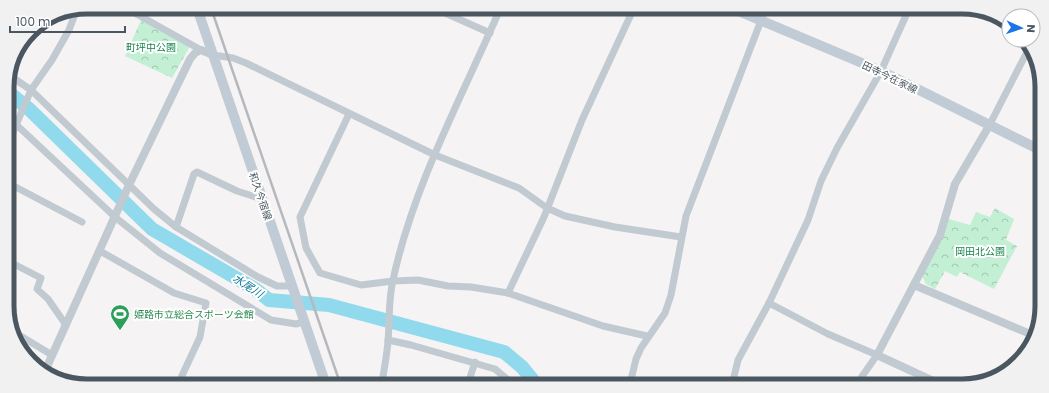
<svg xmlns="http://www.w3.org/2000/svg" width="1049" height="393" font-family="Poppins,'Noto Sans JP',sans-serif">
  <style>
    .park { fill: url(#park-crowns) }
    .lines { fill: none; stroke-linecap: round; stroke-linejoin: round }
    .river { stroke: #91d9ed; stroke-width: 14 }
    .minor { stroke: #c1cad1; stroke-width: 7 }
    .tertiary { stroke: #c1cad1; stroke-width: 8 }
    .secondary { stroke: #c1cbd5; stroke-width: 10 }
    .rail { stroke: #b5b8bd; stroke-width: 2.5 }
    .labels { text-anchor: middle; stroke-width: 4; stroke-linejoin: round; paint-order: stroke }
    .park-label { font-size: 10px; fill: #18844e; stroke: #fff }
    .street-label { font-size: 10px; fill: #4a5660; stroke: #fff }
    .leisure-label { font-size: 10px; fill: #27864d; stroke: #fff; text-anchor: start }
    .water-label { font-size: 11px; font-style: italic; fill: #0e7b98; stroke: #fff }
    .rim { fill: none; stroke: #4a5660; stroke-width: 5 }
  </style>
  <defs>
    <pattern id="park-crowns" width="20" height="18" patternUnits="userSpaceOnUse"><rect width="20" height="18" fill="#c3f0d5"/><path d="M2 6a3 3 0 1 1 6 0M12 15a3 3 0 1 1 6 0" fill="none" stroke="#a0c5b0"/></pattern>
  </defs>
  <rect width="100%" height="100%" fill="#f5f3f3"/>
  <g class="park">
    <path d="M 141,20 L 188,45 L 189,48 L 172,78 L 125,56 Z"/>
    <path d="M 995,208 L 1014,219 L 1006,240 L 1017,246 L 994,289 L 960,272 L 957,277 L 945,271 L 935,289 L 926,284 L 922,276 L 949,219 L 970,225 L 976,212 L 990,217 Z"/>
  </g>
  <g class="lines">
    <path class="river" d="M 7,91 L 30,110 L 152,229 L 255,289 L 269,300 L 329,305 L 504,352 L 522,367 L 536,384"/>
    <g class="minor">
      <path d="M 124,7 L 201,50"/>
      <path d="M 436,9 L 490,33"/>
      <path d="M 213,55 L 233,58 L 246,63 L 435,155 L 519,188 L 547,208 L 565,216 L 615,227 L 681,237"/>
      <path d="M 9,75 L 31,90 L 154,209 L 176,227 L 258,277 L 277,286 L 291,286"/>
      <path d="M 349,114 L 300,217 L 306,248 L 320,273 L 361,285 L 393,281 L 418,280 L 448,286 L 471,287 L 508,293 L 603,326 L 647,336"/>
      <path d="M 7,116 L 115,217 L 160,253 L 271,320 L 296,324 L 304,322"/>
      <path d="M 989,126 L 1029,48"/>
      <path d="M 8,144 L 31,90 L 52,60 L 69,30 L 77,9"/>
      <path d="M 8,183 L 82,222"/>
      <path d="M 176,227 L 194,174 L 197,172 L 237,191 L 262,199"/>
      <path d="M 100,251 L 174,293 L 206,303 L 200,337 L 179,382"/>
      <path d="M 8,261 L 41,278 L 37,289 L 48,299 L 66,325"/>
      <path d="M 508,293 L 544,217 L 582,120 L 633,10"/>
      <path d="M 769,303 L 828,334 L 877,355 L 856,385"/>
      <path d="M 14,332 L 52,355"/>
      <path d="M 388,340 L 411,345 L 495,369 L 513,384"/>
      <path d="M 382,383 C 384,369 387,355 388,341 C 390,320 388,301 393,280 C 413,186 462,97 500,9"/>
      <path d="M 468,384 L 475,362"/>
      <path d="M 630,384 L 636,359 L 641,348 L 665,313 L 671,295 L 686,216 L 765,10"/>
      <path d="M 732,385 L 738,360 L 769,303 L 808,220 L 821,181 L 837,148 L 881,71 L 908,11"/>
    </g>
    <g class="tertiary">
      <path d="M 914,285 L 1035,336"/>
      <path d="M 45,371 L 129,185 L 190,59 L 195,53 L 201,50 L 213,55"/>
      <path d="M 944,386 L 877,355 L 940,235 L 955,184 L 989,126"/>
    </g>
    <g class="secondary">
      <path d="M 197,8 L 324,379 L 321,383"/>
      <path d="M 736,10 L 881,71 L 1040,150"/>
    </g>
    <path class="rail" d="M 211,8 L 340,383"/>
  </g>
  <defs>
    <g id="stadium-pin" transform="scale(1)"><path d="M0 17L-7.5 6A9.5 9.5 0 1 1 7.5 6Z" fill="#2e9e5b" stroke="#fff"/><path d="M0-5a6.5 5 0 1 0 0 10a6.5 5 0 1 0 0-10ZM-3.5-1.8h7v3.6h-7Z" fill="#fff"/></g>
  </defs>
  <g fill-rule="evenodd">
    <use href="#stadium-pin" x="120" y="314"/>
  </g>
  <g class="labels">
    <g class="park-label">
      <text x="151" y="51">町坪中公園</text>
      <text x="980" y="255">岡田北公園</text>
    </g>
    <g class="street-label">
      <text transform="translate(890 77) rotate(26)" y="4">田寺今在家線</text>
      <text transform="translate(261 196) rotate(71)" y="4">和久今宿線</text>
    </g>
    <g class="leisure-label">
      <text x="134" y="318">姫路市立総合スポーツ会館</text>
    </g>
    <g class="water-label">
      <text transform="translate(248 286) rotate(33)" y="4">水尾川</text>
    </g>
  </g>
  <path d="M0 0H1049V393H0ZM87 14H962A73 73 0 0 1 1035 87V306A73 73 0 0 1 962 379H87A73 73 0 0 1 14 306V87A73 73 0 0 1 87 14Z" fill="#f1f1f2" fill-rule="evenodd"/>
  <path class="rim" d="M87 14H962A73 73 0 0 1 1035 87V306A73 73 0 0 1 962 379H87A73 73 0 0 1 14 306V87A73 73 0 0 1 87 14Z"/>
  <g transform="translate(1021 28) rotate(93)"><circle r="19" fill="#ffffff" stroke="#b7bbbf"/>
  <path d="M0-3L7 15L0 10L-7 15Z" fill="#1c74e5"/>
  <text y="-6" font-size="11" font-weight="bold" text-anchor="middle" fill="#4a5660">N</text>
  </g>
  <path d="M10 26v6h115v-6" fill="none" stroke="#4a5660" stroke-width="2"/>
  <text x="16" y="26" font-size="12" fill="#4a5660" stroke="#ffffff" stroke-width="3" paint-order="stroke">100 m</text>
</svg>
